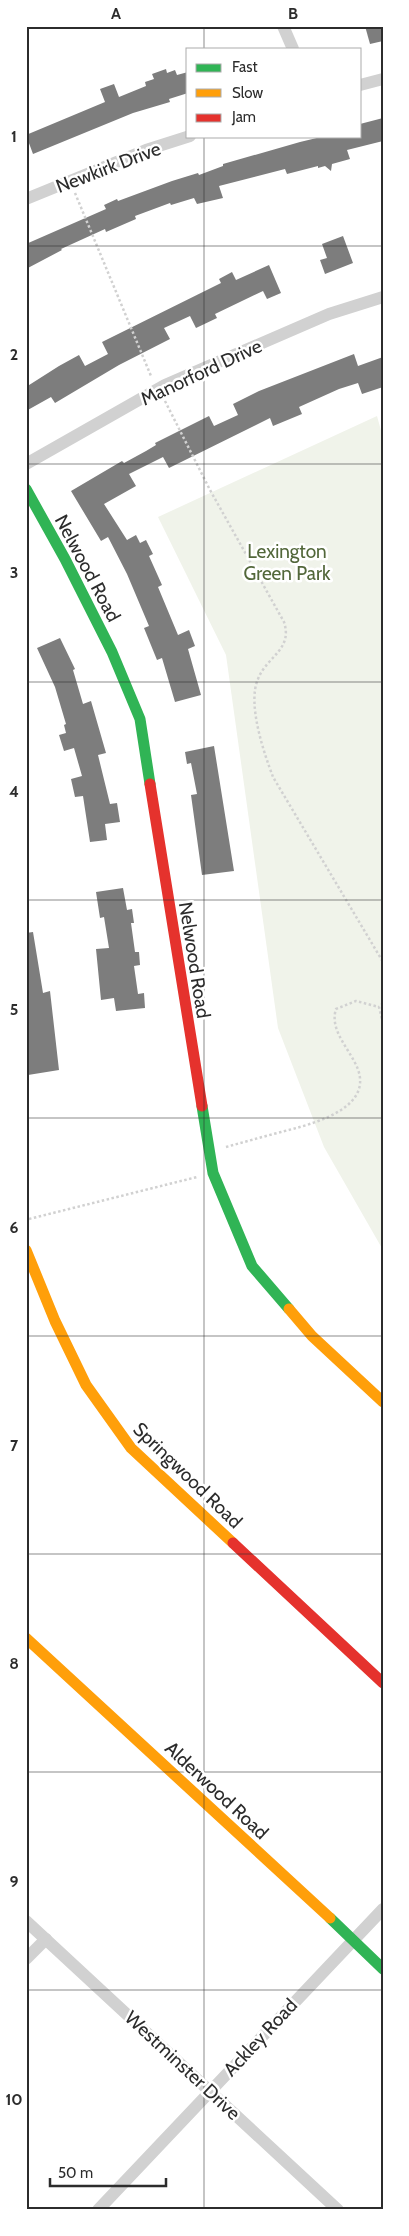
<svg xmlns="http://www.w3.org/2000/svg" width="409" height="2236" font-family="Cabin,sans-serif">
  <style>
    .green { fill: #f0f3ea }
    .building { fill: #7d7d7d }
    .lines { fill: none; stroke-linecap: round; stroke-linejoin: round }
    .path { stroke: #d1d1d1; stroke-width: 2.5; stroke-dasharray: 2.5 2.5; stroke-linecap: butt }
    .street { stroke: #d1d1d1; stroke-width: 12 }
    .fast { stroke: #30b455; stroke-width: 11 }
    .slow { stroke: #ff9f0a; stroke-width: 11 }
    .jam { stroke: #e5322d; stroke-width: 11 }
    .grid { fill: none; stroke: #2c2c2c; stroke-width: 1; stroke-opacity: 0.55 }
    .labels { text-anchor: middle; stroke-width: 5; stroke-linejoin: round; paint-order: stroke }
    .street-label { font-size: 19px; fill: #2c2c2c; stroke: #fff }
    .park-label { font-size: 19px; fill: #52673a; stroke: #fff }
    .neatline { fill: none; stroke: #2c2c2c; stroke-width: 2 }
    .grid-label { font-size: 16px; text-anchor: middle; font-weight: bold; fill: #2c2c2c }
  </style>
  <rect width="100%" height="100%" fill="#fff"/>
  <path class="green" d="M 377,416 L 383,438 L 383,1250 L 324,1147 L 278,1028 L 226,655 L 158,517 Z"/>
  <g class="building">
    <path d="M 365,26 L 383,26 L 383,41 L 370,44 Z"/>
    <path d="M 166,69 L 167,73 L 175,70 L 177,75 L 188,72 L 188,93 L 169,99 L 170,102 L 133,113 L 33,154 L 26,135 L 105,102 L 100,89 L 114,84 L 119,97 L 146,86 L 145,82 L 154,79 L 152,74 Z"/>
    <path d="M 383,118 L 383,141 L 347,150 L 350,159 L 332,164 L 331,171 L 325,166 L 318,168 L 318,166 L 287,174 L 285,169 L 219,186 L 223,198 L 197,204 L 194,198 L 171,205 L 170,203 L 135,216 L 136,219 L 106,232 L 105,229 L 61,249 L 62,250 L 26,269 L 26,244 L 106,209 L 104,205 L 117,199 L 118,201 L 172,181 L 198,173 L 199,175 L 223,166 L 223,164 L 300,142 L 325,136 L 360,136 L 360,124 Z"/>
    <path d="M 343,236 L 353,263 L 325,274 L 320,260 L 327,258 L 322,244 Z"/>
    <path d="M 269,265 L 281,293 L 267,299 L 263,291 L 215,314 L 217,318 L 196,328 L 190,316 L 164,328 L 170,339 L 119,365 L 55,403 L 51,397 L 26,411 L 26,387 L 59,366 L 79,355 L 85,366 L 108,354 L 102,342 L 221,283 L 219,279 L 232,272 L 236,280 Z"/>
    <path d="M 354,354 L 358,366 L 383,357 L 383,387 L 362,394 L 358,383 L 339,389 L 299,407 L 302,414 L 273,426 L 270,418 L 169,468 L 163,457 L 129,474 L 136,486 L 104,504 L 127,540 L 136,535 L 140,543 L 146,540 L 153,554 L 149,556 L 162,585 L 158,587 L 178,635 L 189,630 L 195,646 L 188,649 L 201,695 L 175,702 L 162,658 L 157,660 L 144,628 L 149,626 L 127,574 L 108,537 L 101,541 L 71,491 L 122,461 L 124,463 L 146,451 L 156,445 L 155,443 L 209,416 L 214,426 L 238,415 L 233,404 L 259,391 Z"/>
    <path d="M 60,638 L 75,669 L 73,670 L 83,704 L 91,701 L 106,753 L 98,755 L 110,804 L 117,803 L 120,822 L 105,824 L 107,840 L 90,842 L 83,796 L 75,797 L 71,779 L 82,776 L 74,748 L 64,751 L 59,735 L 66,733 L 64,725 L 66,724 L 55,687 L 37,648 Z"/>
    <path d="M 214,746 L 234,871 L 202,875 L 191,795 L 197,794 L 191,763 L 187,764 L 185,752 Z"/>
    <path d="M 123,888 L 127,910 L 132,909 L 134,923 L 131,923 L 135,952 L 139,952 L 140,965 L 134,966 L 138,994 L 144,993 L 145,1008 L 116,1011 L 114,998 L 101,1000 L 96,949 L 109,948 L 104,917 L 100,918 L 96,892 Z"/>
    <path d="M 33,932 L 43,993 L 50,991 L 59,1070 L 28,1075 L 26,933 Z"/>
  </g>
  <g class="lines">
    <g class="path">
      <path d="M 75,193 L 151,376"/>
      <path d="M 165,401 L 210,490 L 284,622 C 293,650 267,656 258,679 C 247,704 264,753 273,777 L 383,962"/>
      <path d="M 383,1003 L 379,1007 L 383,1023"/>
      <path d="M 226,1147 C 244,1142 262,1137 281,1132 C 312,1124 381,1108 354,1061 C 345,1044 330,1028 336,1009 L 356,1001 L 379,1007"/>
      <path d="M 29,1219 L 197,1177"/>
    </g>
    <g class="street">
      <path d="M 283,26 L 293,49"/>
      <path d="M 360,85 L 383,79"/>
      <path d="M 26,199 L 146,150 L 190,136"/>
      <path d="M 26,464 L 165,385 L 329,314 L 383,297"/>
      <path d="M 26,1921 L 338,2210"/>
      <path d="M 26,1959 L 46,1939"/>
      <path d="M 98,2210 L 383,1909"/>
    </g>
    <g class="fast">
      <path d="M 26,489 L 65,559 L 112,652 L 140,719 L 150,784"/>
      <path d="M 202,1106 L 213,1173 L 252,1266 L 289,1309"/>
      <path d="M 330,1918 L 383,1969"/>
    </g>
    <g class="slow">
      <path d="M 26,1250 L 55,1321 L 86,1385 L 131,1448 L 233,1543"/>
      <path d="M 289,1309 L 312,1336 L 383,1402"/>
      <path d="M 26,1638 L 330,1918"/>
    </g>
    <g class="jam">
      <path d="M 150,784 L 202,1106"/>
      <path d="M 233,1543 L 383,1683"/>
    </g>
  </g>
  <path class="grid" d="M 204,26 L 204,49M 204,136 L 204,2210M 26,246 L 383,246M 26,464 L 383,464M 26,682 L 383,682M 26,900 L 383,900M 26,1118 L 383,1118M 26,1336 L 383,1336M 26,1554 L 383,1554M 26,1772 L 383,1772M 26,1990 L 383,1990"/>
  <g class="labels">
    <g class="street-label">
      <text transform="translate(108 167) rotate(-21)" y="7">Newkirk Drive</text>
      <text transform="translate(201 372) rotate(-25)" y="7">Manorford Drive</text>
      <text transform="translate(88 568) rotate(62)" y="7">Nelwood Road</text>
      <text transform="translate(195 960) rotate(81)" y="7">Nelwood Road</text>
      <text transform="translate(188 1475) rotate(44)" y="7">Springwood Road</text>
      <text transform="translate(217 1790) rotate(43)" y="7">Alderwood Road</text>
      <text transform="translate(260 2037) rotate(-47)" y="7">Ackley Road</text>
      <text transform="translate(183 2065) rotate(43)" y="7">Westminster Drive</text>
    </g>
    <g class="park-label">
      <text x="287" y="558">Lexington<tspan x="287" dy="22">Green Park</tspan></text>
    </g>
  </g>
  <rect width="409" height="2236" fill="none" stroke="#ffffff" stroke-width="55"/>
  <rect x="186" y="48" width="175" height="90" fill="#ffffff" stroke="#ababab"/>
  <rect x="196" y="64" width="25" height="8" fill="#30b455" stroke="#ababab"/>
  <text x="232" y="72" font-size="15" fill="#2c2c2c">Fast</text>
  <rect x="196" y="89" width="25" height="8" fill="#ff9f0a" stroke="#ababab"/>
  <text x="232" y="98" font-size="15" fill="#2c2c2c">Slow</text>
  <rect x="196" y="114" width="25" height="8" fill="#e5322d" stroke="#ababab"/>
  <text x="232" y="122" font-size="15" fill="#2c2c2c">Jam</text>
  <path d="M50 2178v8h116v-8" fill="none" stroke="#2c2c2c" stroke-width="2.5"/>
  <text x="58" y="2178" font-size="15" fill="#2c2c2c" stroke="#ffffff" stroke-width="4" paint-order="stroke">50 m</text>
  <rect x="28" y="28" width="354" height="2180" class="neatline"/>
  <g class="grid-label">
    <text x="116" y="19">A</text>
    <text x="293" y="19">B</text>
    <text x="14" y="142">1</text>
    <text x="14" y="360">2</text>
    <text x="14" y="578">3</text>
    <text x="14" y="797">4</text>
    <text x="14" y="1015">5</text>
    <text x="14" y="1233">6</text>
    <text x="14" y="1451">7</text>
    <text x="14" y="1669">8</text>
    <text x="14" y="1887">9</text>
    <text x="14" y="2105">10</text>
  </g>
</svg>
